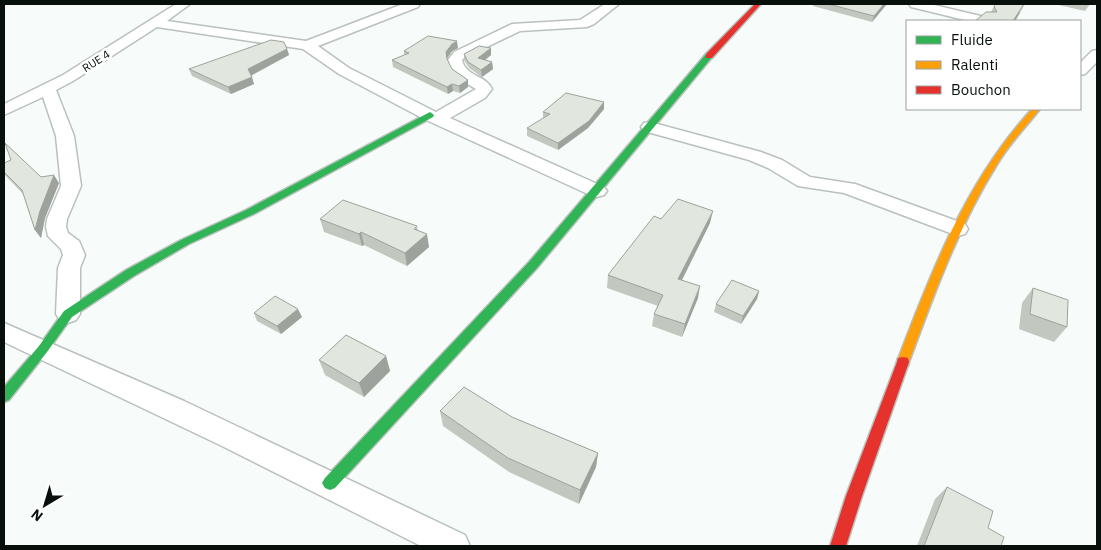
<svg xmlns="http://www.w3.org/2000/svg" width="1101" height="550" font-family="'IBM Plex Sans',sans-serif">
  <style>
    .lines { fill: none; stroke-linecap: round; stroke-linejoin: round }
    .street-casing { stroke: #bac0be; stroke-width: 3 }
    .fast-casing { stroke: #bac0be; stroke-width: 3 }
    .slow-casing { stroke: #bac0be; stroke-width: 3 }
    .jam-casing { stroke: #bac0be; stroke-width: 3 }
    .street { fill: #fefffe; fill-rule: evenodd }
    .fast { fill: #30b455; fill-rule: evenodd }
    .slow { fill: #ff9f0a; fill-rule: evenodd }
    .jam { fill: #e5322d; fill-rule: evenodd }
    .wall { fill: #c2c7c0 }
    .shaded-wall { fill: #9ea29c }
    .building { fill: #e1e7df; stroke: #9ea29c }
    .labels { text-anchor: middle; stroke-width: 5; stroke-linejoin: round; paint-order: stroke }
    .far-street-label { font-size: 11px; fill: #08100c; stroke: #fff }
  </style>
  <rect width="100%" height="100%" fill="#f7fcfa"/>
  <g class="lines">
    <g class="street-casing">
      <g id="street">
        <path d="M 176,4 L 190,4 L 167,21 L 306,41 L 403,4 L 420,4 L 418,7 L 318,46 L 349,68 L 436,112 L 476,89 C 463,81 450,76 448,60 L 454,52 L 512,24 L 580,20 L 605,4 L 619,4 L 594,24 L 587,27 L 520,31 L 464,58 L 462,60 C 466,77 486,75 492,89 L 485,98 L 450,118 L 604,187 L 607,191 L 604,195 L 597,197 L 590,195 L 424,119 L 339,74 L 303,49 L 157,27 L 73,81 L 56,90 L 74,136 L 81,186 L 67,219 L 66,227 L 68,233 L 79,241 L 85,255 L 80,268 L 80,314 L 76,320 L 68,323 L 60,320 L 56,314 L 58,268 L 63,255 L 61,249 L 48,236 L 46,227 L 47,219 L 61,186 L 56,136 L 43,97 L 4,115 L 4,104 L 63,75 Z"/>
        <path d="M 909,4 L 930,4 L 989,18 L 991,21 L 969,21 L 911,7 Z"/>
        <path d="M 1097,50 L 1097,62 L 1085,74 L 1080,75 L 1080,63 L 1092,51 Z"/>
        <path d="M 650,122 L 761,152 L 782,160 L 810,177 L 855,184 L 965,224 L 968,229 L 965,234 L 958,236 L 844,193 L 798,186 L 768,168 L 749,160 L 644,131 L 641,127 L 644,123 Z"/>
        <path d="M 4,323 L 184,401 L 465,535 L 470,546 L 421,546 L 220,445 L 4,342 Z"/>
      </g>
    </g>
    <g class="fast-casing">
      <g id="fast">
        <path d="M 706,54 L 713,56 L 537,268 L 335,488 L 330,490 L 325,488 L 322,483 L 325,478 L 529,262 Z"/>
        <path d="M 430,112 L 434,115 L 433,117 L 254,214 L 189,244 L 134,276 L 72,317 L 47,352 L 9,400 L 4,402 L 4,387 L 39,346 L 64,311 L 126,270 L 181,240 L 246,210 Z"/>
      </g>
    </g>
    <g class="slow-casing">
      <path id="slow" d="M 1032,109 L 1040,109 C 1026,127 1010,143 998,163 C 959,225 934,294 909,362 L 908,366 L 903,367 L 898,366 L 897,362 C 931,272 966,181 1032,109 Z"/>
    </g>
    <g class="jam-casing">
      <g id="jam">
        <path d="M 755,4 L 761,4 L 712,58 L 706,58 L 706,54 Z"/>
        <path d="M 903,357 L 908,358 L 909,362 L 862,496 L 846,546 L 830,546 L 846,496 L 897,362 L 898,358 Z"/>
      </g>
    </g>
    <use href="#street" class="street"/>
    <use href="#fast" class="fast"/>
    <use href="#slow" class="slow"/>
    <use href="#jam" class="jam"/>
  </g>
  <g class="wall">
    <path d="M 814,4 L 887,4 L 872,22 L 813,6 Z"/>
    <path d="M 1054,4 L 1090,4 L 1085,11 Z"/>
    <path d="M 994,6 L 1020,13 L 1015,21 L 975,21 L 991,12 Z"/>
    <path d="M 458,48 L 452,51 L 447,59 L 452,69 L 468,80 L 468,87 L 460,93 L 453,91 L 448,94 L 393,67 L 392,60 L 404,55 L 404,51 Z"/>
    <path d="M 287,49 L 289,55 L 251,76 L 254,84 L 231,94 L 192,76 L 189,69 Z"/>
    <path d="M 464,54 L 491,55 L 485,60 L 492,62 L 493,69 L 482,77 L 469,68 L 464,60 Z"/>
    <path d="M 604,102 L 604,109 L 588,128 L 558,150 L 527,136 L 527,128 L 543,119 L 543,112 Z"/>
    <path d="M 4,163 L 59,183 L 45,218 L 41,238 L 35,230 L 23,194 L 4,174 Z"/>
    <path d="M 320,219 L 417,226 L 418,231 L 429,247 L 407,266 L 364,245 L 362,246 L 324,232 Z"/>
    <path d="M 661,219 L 710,223 L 682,280 L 698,298 L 682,337 L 652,326 L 654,314 L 658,306 L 607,288 L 608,275 Z"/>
    <path d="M 1033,288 L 1067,327 L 1054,342 L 1019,329 L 1022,303 Z"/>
    <path d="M 759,291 L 757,299 L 741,324 L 714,312 L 716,304 Z"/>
    <path d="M 254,313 L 302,317 L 281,334 L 257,321 Z"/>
    <path d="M 386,356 L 390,371 L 364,397 L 325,375 L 319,360 Z"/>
    <path d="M 440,411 L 512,417 L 598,453 L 596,467 L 579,504 L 509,472 L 443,426 Z"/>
    <path d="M 947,487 L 1001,546 L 917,546 L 935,499 Z"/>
  </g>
  <g class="shaded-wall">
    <path d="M 884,4 L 887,4 L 872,22 L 874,16 Z"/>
    <path d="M 1025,4 L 1015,21 L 1013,21 Z"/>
    <path d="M 457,41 L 458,48 L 452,51 L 446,59 L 446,52 L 452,44 Z"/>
    <path d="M 491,48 L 491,55 L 479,65 L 478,58 Z"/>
    <path d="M 287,49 L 289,55 L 250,76 L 248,69 Z"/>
    <path d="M 492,62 L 493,69 L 482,77 L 481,70 Z"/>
    <path d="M 252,77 L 254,84 L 231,94 L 228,87 Z"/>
    <path d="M 468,80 L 468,87 L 460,93 L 459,86 Z"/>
    <path d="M 452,84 L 453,91 L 448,94 L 447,87 Z"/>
    <path d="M 604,102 L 604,109 L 588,128 L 558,150 L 558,143 Z"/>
    <path d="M 54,175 L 59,183 L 45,218 L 41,238 L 35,230 L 40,211 Z"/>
    <path d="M 713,211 L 710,223 L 676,292 L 678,279 Z"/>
    <path d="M 361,232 L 364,245 L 362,246 L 359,234 Z"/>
    <path d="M 427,234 L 429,247 L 407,266 L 405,253 Z"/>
    <path d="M 700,286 L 698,298 L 682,337 L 685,324 Z"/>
    <path d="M 759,291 L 757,299 L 741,324 L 743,316 Z"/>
    <path d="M 298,309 L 302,317 L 281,334 L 277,326 Z"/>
    <path d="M 386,356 L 390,371 L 364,397 L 359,383 Z"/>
    <path d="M 598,453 L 596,467 L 579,504 L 580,490 Z"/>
  </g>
  <g class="building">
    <path d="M 828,4 L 884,4 L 874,16 Z"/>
    <path d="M 996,4 L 1024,4 L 1013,21 L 975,21 L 986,12 L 997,12 L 994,6 Z"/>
    <path d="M 428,36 L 457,41 L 452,44 L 446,52 L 447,59 L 452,69 L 468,80 L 459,86 L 452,84 L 447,87 L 392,60 L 409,53 L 404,51 Z"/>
    <path d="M 271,40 L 284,42 L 287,49 L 248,69 L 252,77 L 228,87 L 189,69 Z"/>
    <path d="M 479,46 L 491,48 L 478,58 L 492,62 L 481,70 L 468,62 L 464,54 Z"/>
    <path d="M 566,93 L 604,102 L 589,121 L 558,143 L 527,128 L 550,114 L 543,112 Z"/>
    <path d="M 5,143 L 41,177 L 54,175 L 40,211 L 35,230 L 22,190 L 4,172 L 4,163 L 11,160 Z"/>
    <path d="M 678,199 L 713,211 L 678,279 L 700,286 L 685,324 L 654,314 L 663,295 L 608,275 L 654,216 L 661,219 Z"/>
    <path d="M 343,200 L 417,226 L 414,229 L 427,234 L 405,253 L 361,232 L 359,234 L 320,219 Z"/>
    <path d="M 732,280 L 759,291 L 743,316 L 716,304 Z"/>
    <path d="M 1033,288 L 1068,300 L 1067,327 L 1030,314 Z"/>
    <path d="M 275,296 L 298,309 L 277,326 L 254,313 Z"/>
    <path d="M 346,335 L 386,356 L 359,383 L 319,360 Z"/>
    <path d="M 464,387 L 512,417 L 598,453 L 580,490 L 508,458 L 440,411 Z"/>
    <path d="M 947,487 L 993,511 L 988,528 L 1004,537 L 1001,546 L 924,546 Z"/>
  </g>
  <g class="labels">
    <g class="far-street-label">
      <text transform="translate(96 61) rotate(-33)" y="4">RUE 4</text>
    </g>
  </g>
  <rect width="1101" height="550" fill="none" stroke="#08100c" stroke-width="10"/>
  <rect x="906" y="20" width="175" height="90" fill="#ffffff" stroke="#9c9f9e"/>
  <rect x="916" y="36" width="25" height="8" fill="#30b455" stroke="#9c9f9e"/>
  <text x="951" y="45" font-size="15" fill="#08100c">Fluide</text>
  <rect x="916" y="61" width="25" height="8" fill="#ff9f0a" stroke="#9c9f9e"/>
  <text x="951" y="70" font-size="15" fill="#08100c">Ralenti</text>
  <rect x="916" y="86" width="25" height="8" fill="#e5322d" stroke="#9c9f9e"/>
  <text x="951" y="95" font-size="15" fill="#08100c">Bouchon</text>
  <g transform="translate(45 505) rotate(218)" stroke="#ffffff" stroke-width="4" paint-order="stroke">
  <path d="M0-4L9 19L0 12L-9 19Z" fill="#08100c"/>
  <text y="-8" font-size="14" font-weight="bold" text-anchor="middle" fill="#08100c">N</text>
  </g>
</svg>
